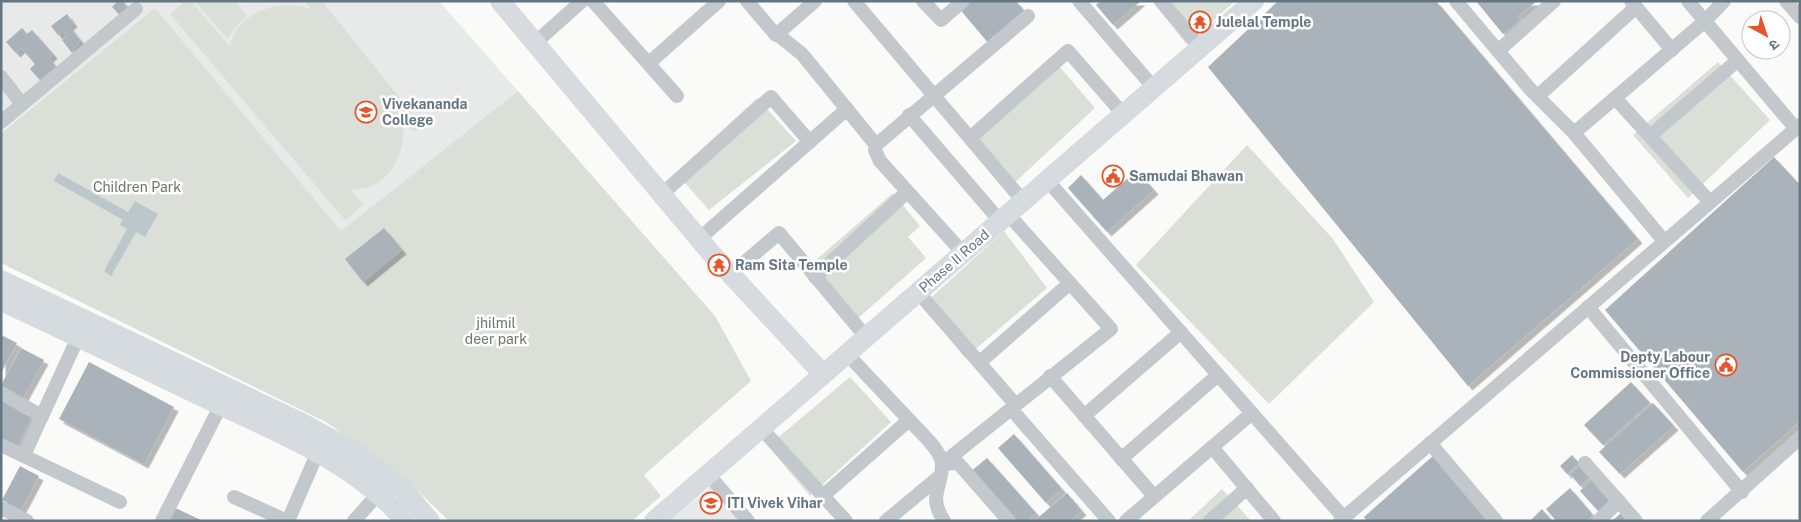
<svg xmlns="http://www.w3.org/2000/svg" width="1801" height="522" font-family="'Public Sans','Noto Sans Devanagari',sans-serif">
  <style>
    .built { fill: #e8e9e9 }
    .green { fill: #dadfd7 }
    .water { fill: #bbc7cb }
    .building { fill: #aab3b9; filter: url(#shadow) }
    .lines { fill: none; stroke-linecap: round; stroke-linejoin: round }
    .street { stroke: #c3c8cc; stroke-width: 14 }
    .secondary { stroke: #d6dbdf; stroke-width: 20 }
    .labels { text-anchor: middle; stroke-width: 5; stroke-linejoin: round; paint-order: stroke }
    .poi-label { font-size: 14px; font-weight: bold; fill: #657683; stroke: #fff; text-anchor: start }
    .park-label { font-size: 14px; fill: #687a64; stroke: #fff }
    .street-label { font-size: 14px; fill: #657683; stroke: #fff }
  </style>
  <defs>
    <filter id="shadow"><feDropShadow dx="4.5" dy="4.5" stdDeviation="0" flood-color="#0004"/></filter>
  </defs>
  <rect width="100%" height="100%" fill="#fafaf8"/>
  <g class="built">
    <path d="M 1,1 L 439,1 L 518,91 L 341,231 L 155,8 L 1,132 Z"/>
    <path d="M 714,484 L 745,521 L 669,521 Z"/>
  </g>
  <g class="green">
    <path d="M 185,1 L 191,1 L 230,47 C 232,43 232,37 235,33 C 251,6 285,1 311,9 L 305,1 L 322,1 L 422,126 L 414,132 L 403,119 C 405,145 399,171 374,185 C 368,188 358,189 351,190 L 363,205 L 345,220 L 170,14 Z"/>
    <path d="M 194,1 L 235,1 L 247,16 L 234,28 L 228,39 Z"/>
    <path d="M 1152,1 L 1235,1 L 1187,45 Z"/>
    <path d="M 155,8 L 341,231 L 518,91 L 715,316 L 751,381 L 644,475 L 661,496 L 632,521 L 449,521 L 413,486 L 328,423 L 1,263 L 1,133 Z"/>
    <path d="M 1051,57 L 1095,108 L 1012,185 L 969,131 Z"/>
    <path d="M 1718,62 L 1770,120 L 1688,198 L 1633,135 Z"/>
    <path d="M 757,98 L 796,141 L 709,210 L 676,173 Z"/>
    <path d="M 1247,145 L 1333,239 L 1374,302 L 1269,404 L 1136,265 Z"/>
    <path d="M 893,193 L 920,226 L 908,237 L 926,258 L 856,320 L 809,266 Z"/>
    <path d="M 1004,231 L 1047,288 L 965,358 L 923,305 Z"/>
    <path d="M 850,377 L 891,422 L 810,496 L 768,446 Z"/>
    <path d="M 1222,489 L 1251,521 L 1188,521 Z"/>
  </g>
  <path class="water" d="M 58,173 L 128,212 L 135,201 L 158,214 L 145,237 L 136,232 L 111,276 L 104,271 L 127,229 L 120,225 L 123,220 L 54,181 Z"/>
  <g class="building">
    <path d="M 114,1 L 123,1 L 128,8 L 120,15 L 112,7 L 116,3 Z"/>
    <path d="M 965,1 L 1016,1 L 1025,12 L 989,44 L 958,7 Z"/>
    <path d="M 1100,1 L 1141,1 L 1113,25 L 1096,5 Z"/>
    <path d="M 1278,1 L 1436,1 L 1638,239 L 1468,386 L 1208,67 Z"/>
    <path d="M 1476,1 L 1537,1 L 1518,16 L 1521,19 L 1503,34 Z"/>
    <path d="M 67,14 L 73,23 L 69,26 L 80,40 L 72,53 L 62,40 L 67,36 L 63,31 L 58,35 L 51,26 Z"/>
    <path d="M 22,28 L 27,34 L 32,30 L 53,54 L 49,58 L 56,67 L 40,80 L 30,69 L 35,64 L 21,48 L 16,53 L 6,42 Z"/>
    <path d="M 1774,157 L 1800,185 L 1800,421 L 1743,472 L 1605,310 Z"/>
    <path d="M 1137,170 L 1154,190 L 1107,232 L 1068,188 L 1081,175 L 1103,200 Z"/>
    <path d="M 384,228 L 402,250 L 363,282 L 345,259 Z"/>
    <path d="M 1,335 L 17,343 L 1,373 Z"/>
    <path d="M 21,348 L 44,360 L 22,400 L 1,389 L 1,385 Z"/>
    <path d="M 89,362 L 174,407 L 144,464 L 59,419 Z"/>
    <path d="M 1631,382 L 1650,403 L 1603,445 L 1584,425 Z"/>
    <path d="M 1,397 L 34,414 L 17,446 L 1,438 Z"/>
    <path d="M 1653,403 L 1674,426 L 1620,474 L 1599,452 Z"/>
    <path d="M 1014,434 L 1062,489 L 1046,503 L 998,448 Z"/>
    <path d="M 1434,455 L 1491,521 L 1367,521 L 1364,517 Z"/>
    <path d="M 1572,455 L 1579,463 L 1567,474 L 1560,466 Z"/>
    <path d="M 987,458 L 1036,513 L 1027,521 L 1011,521 L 969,473 Z"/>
    <path d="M 1581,465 L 1591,476 L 1580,486 L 1570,474 Z"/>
    <path d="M 20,466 L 39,476 L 21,510 L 2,500 Z"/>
    <path d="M 1593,479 L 1612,501 L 1599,512 L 1580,491 Z"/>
    <path d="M 1570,488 L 1593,515 L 1587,521 L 1556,521 L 1546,509 Z"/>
    <path d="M 1067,493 L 1082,511 L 1070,521 L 1034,521 Z"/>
    <path d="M 171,506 L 203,521 L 165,521 Z"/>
    <path d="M 1542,509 L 1552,521 L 1530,521 Z"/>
    <path d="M 1621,513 L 1628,521 L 1612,521 Z"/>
  </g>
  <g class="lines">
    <g class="street">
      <path d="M 593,1 L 677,96"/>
      <path d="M 747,1 L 776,35 L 815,1"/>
      <path d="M 854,1 L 1023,201"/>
      <path d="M 923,1 L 941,20 L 963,1"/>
      <path d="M 1079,1 L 1154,88"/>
      <path d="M 1161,1 L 1201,48"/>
      <path d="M 1456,1 L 1530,89 L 1574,133 L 1664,241"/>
      <path d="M 1631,1 L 1672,50"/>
      <path d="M 1688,1 L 1796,129"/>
      <path d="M 1786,1 L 1800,17"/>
      <path d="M 777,34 L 802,54 L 876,145"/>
      <path d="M 535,43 L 582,1"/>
      <path d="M 1498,51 L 1554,1"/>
      <path d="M 649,63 L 719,1"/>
      <path d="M 1,77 L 22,104"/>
      <path d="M 1538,96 L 1636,7"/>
      <path d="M 1615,98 L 1710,202"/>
      <path d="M 909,115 L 1000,221"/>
      <path d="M 1,122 L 136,9"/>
      <path d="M 1574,133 L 1705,21 L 1724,1"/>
      <path d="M 1651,135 L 1738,60"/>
      <path d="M 970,138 L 1068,51 L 1123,114"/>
      <path d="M 1047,180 L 1344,518"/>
      <path d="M 661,195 L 771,97 L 810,142"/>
      <path d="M 699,239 L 847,109"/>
      <path d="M 963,253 L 880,161 L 875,150 L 876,145 L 1028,16"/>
      <path d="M 731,274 L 779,233 L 866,337"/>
      <path d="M 815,277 L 907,192"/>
      <path d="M 918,292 L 1015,404"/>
      <path d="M 1588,307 L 1742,492"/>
      <path d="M 847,354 L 930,442 C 935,448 941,456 942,463 C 943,486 927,496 944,521"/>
      <path d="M 980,362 L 1070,283"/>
      <path d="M 1050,376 L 1153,495"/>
      <path d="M 1,393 L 42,416"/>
      <path d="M 1015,404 L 1012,410 L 1109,521"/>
      <path d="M 1084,416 L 1181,332"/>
      <path d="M 761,428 L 846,521"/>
      <path d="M 1430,443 L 1496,521"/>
      <path d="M 1,445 L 120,502"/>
      <path d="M 1212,447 L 1274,521"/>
      <path d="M 24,455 L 81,331"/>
      <path d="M 1121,459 L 1218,375"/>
      <path d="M 1585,463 L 1636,521"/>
      <path d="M 942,464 L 1111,329 L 1008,214"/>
      <path d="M 942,464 L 958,463 L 1009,521"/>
      <path d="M 708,474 L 748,521"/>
      <path d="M 824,495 L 909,420"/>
      <path d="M 234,497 L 287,521"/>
      <path d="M 1,508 L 27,521"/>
      <path d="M 162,521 L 224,399"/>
      <path d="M 288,521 L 317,454"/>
      <path d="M 354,521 L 378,494"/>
      <path d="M 886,521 L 939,477"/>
      <path d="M 1126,521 L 1252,413"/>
      <path d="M 1210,521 L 1247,488"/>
      <path d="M 1340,521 L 1800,125"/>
      <path d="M 1598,521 L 1619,501"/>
      <path d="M 1707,521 L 1800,438"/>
    </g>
    <g class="secondary">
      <path d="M 500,1 L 710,252 L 823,374"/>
      <path d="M 1,280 L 304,424 L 355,452 L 403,489 L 430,521"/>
      <path d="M 1,301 C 70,333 138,366 207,399 C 276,432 354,461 405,521"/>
      <path d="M 654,521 L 1254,1"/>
    </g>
  </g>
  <defs>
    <g id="temple-ring" transform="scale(1.125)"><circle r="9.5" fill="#fff" stroke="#e4572e" stroke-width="1.5"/><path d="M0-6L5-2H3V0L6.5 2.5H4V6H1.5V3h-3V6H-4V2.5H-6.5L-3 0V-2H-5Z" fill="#e4572e"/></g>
    <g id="university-ring" transform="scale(1.125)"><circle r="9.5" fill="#fff" stroke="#e4572e" stroke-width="1.5"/><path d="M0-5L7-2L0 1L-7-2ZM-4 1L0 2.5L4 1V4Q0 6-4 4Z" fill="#e4572e"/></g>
    <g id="civic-ring" transform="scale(1.125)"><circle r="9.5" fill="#fff" stroke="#e4572e" stroke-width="1.5"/><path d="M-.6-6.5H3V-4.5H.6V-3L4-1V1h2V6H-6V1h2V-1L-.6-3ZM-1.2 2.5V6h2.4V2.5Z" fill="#e4572e"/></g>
  </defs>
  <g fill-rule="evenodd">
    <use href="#temple-ring" x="1200" y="22"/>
    <use href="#university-ring" x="366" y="112"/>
    <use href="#civic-ring" x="1113" y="176"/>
    <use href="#temple-ring" x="719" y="265"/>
    <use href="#civic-ring" x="1726" y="365"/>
    <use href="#university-ring" x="711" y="503"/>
  </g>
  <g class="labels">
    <g class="poi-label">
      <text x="1216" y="27">Julelal Temple</text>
      <text x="382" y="109">Vivekananda<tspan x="382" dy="16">College</tspan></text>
      <text x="1129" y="181">Samudai Bhawan</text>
      <text x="735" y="270">Ram Sita Temple</text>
      <text x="1710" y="362" text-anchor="end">Depty Labour<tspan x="1710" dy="16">Commissioner Office</tspan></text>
      <text x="727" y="508">ITI Vivek Vihar</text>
    </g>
    <g class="park-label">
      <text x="137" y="192">Children Park</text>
      <text x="496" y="328">jhilmil<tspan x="496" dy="16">deer park</tspan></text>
    </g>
    <g class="street-label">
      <text transform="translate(954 261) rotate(-41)" y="5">Phase II Road</text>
    </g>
  </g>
  <rect width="1801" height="522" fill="none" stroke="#657683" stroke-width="5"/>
  <g transform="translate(1766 35) rotate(140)"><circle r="24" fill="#ffffff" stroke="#c1c8cd"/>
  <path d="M0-4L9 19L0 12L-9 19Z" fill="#e4572e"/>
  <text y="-8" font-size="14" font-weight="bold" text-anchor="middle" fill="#657683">उ</text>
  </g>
</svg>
